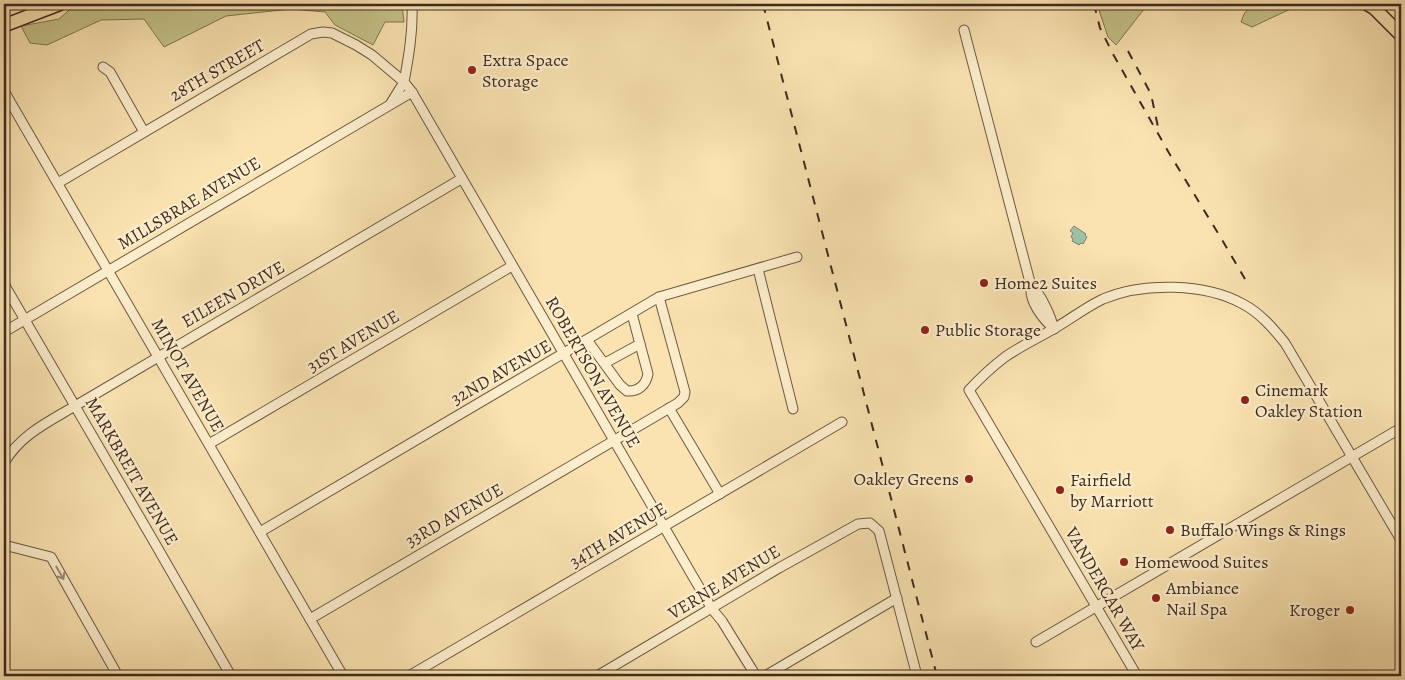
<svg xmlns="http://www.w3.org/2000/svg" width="1405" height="680" font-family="Alegreya,serif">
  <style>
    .green { fill: #c4c288; stroke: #817653 }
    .water { fill: #9fbfa7; stroke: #788470 }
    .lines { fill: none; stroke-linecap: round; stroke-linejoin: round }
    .minor-casing { stroke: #6d5943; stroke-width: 11 }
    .highway-casing { stroke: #3e2b1e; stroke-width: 15 }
    .minor { stroke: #fcedcc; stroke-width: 9 }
    .highway { stroke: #fae3b1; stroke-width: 12 }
    .rail { stroke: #3e2b1e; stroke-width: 2; stroke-dasharray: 9 9; stroke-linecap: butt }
    .oneway { stroke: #9d8c75 }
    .poi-dot { fill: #8f2418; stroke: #fcedcc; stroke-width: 2 }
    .labels { text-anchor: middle; stroke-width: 4.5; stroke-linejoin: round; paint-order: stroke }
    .poi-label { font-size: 18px; fill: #3e2b1e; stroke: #fcedcc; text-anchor: start }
    .street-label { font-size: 18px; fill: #3e2b1e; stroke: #fcedcc }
  </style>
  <rect width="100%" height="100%" fill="#fae3b1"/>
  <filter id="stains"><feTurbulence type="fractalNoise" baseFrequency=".004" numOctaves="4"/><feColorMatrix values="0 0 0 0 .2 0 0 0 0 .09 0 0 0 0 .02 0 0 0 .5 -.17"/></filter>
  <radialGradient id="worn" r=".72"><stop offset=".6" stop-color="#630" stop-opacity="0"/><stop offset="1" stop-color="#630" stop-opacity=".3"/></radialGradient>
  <g class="green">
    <path d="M 76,4 L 402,4 L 404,22 L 385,22 L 373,45 L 335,25 L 325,12 L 291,9 L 226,16 L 164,47 L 144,19 L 101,20 L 47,45 L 30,43 L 21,26 L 59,19 Z"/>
    <path d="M 1097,4 L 1148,4 L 1116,45 L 1108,37 Z"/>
    <path d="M 1175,4 L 1222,4 C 1203,9 1195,12 1175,4 Z"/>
    <path d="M 1252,4 L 1306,4 L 1299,5 L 1252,27 L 1241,22 L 1244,14 Z"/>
  </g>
  <path class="water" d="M 1074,226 L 1086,234 L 1085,235 L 1087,237 L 1083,244 L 1081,243 L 1079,245 L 1072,241 L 1073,239 L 1071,237 L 1073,233 L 1070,231 Z"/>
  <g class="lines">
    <g class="minor-casing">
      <g id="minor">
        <path d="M 412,4 C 413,31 409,55 404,82 L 412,92 L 692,575 L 712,609 L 722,621 L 756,676"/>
        <path d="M 964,30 L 1031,286 C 1029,302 1043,319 1054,329"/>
        <path d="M 103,67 L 110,72 L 144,132"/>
        <path d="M 4,91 L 343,676"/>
        <path d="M 58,183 L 311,34 L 323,32 L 332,33 L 356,45 L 372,55 L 404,82 L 391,103"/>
        <path d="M 758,269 L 793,409"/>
        <path d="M 4,284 L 157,547 L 231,676"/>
        <path d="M 1031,286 C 1041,293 1051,317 1054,329"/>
        <path d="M 632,314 L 640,344"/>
        <path d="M 4,332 L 412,92"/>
        <path d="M 587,340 L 620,385 L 627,391 C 638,392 646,385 648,374 L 640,344 L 605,363"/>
        <path d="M 669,408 L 720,494"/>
        <path d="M 209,444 L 512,266"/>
        <path d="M 4,463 C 20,435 48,422 75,406 L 461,179"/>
        <path d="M 260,532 L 659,297 L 797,257"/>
        <path d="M 4,545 L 51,557 L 118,676"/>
        <path d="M 310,619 L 678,403 L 684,397 L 685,392 L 659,297"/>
        <path d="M 1036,642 L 1401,428"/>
        <path d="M 409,676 L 842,422"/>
        <path d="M 597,676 L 779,568 L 858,524 L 870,523 L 879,531 L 917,676"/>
        <path d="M 765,676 L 897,598"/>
        <path d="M 1137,676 L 969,390 C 980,378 992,367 1005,357 C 1021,346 1038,338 1055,328 C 1071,319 1086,307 1103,299 C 1143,282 1205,283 1243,304 C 1260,313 1273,328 1285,343 L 1401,540"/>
      </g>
    </g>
    <g class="highway-casing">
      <g id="highway">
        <path d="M 1367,4 L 1374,8 L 1401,35"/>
        <path d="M 1400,4 L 1401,4"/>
        <path d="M 8,24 L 60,4"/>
      </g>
    </g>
    <use href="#minor" class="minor"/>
    <use href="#highway" class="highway"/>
    <g class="rail">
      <path d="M 763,4 L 937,676"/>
      <path d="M 1094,4 L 1100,28 L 1113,54 L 1169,153 L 1221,238 L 1245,279"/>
      <path d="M 1128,51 L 1151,94 L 1158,127"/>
    </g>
  </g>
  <defs><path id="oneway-shaft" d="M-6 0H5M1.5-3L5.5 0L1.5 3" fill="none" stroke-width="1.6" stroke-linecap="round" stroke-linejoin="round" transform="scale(1.25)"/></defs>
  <use class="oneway" href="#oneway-shaft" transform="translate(60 573) rotate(60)"/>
  <g class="poi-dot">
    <circle cx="472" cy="70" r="5"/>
    <circle cx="984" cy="283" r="5"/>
    <circle cx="925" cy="330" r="5"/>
    <circle cx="1245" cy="400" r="5"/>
    <circle cx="969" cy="479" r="5"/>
    <circle cx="1060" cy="490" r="5"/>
    <circle cx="1170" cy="530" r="5"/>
    <circle cx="1124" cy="562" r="5"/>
    <circle cx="1156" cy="598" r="5"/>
    <circle cx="1350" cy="610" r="5"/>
  </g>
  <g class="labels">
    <g class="poi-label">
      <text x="482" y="66">Extra Space<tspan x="482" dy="21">Storage</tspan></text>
      <text x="994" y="289">Home2 Suites</text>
      <text x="935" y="336">Public Storage</text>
      <text x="1255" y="396">Cinemark<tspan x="1255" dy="21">Oakley Station</tspan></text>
      <text x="959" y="485" text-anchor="end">Oakley Greens</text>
      <text x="1070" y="486">Fairfield<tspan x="1070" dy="21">by Marriott</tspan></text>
      <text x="1180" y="536">Buffalo Wings &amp; Rings</text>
      <text x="1134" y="568">Homewood Suites</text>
      <text x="1166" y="594">Ambiance<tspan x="1166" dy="21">Nail Spa</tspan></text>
      <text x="1340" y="616" text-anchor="end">Kroger</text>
    </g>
    <g class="street-label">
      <text transform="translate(217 70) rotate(-30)" y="6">28TH STREET</text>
      <text transform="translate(189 203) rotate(-31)" y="6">MILLSBRAE AVENUE</text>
      <text transform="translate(233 294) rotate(-30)" y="6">EILEEN DRIVE</text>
      <text transform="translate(353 341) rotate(-31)" y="6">31ST AVENUE</text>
      <text transform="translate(501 372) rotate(-30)" y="6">32ND AVENUE</text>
      <text transform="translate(593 372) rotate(60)" y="6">ROBERTSON AVENUE</text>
      <text transform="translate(188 375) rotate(60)" y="6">MINOT AVENUE</text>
      <text transform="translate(132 471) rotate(60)" y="6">MARKBREIT AVENUE</text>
      <text transform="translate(454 515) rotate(-30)" y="6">33RD AVENUE</text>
      <text transform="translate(618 535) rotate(-31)" y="6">34TH AVENUE</text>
      <text transform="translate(724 582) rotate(-31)" y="6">VERNE AVENUE</text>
      <text transform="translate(1105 589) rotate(60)" y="6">VANDERCAR WAY</text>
    </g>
  </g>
  <rect width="1405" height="680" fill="none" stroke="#fae3b1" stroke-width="20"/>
  <rect x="5" y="5" width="1395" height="670" fill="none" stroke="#3e2b1e" stroke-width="2.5"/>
  <rect x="10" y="10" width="1385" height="660" fill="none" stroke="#3e2b1e"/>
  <rect width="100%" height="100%" filter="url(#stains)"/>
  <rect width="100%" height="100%" fill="url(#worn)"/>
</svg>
